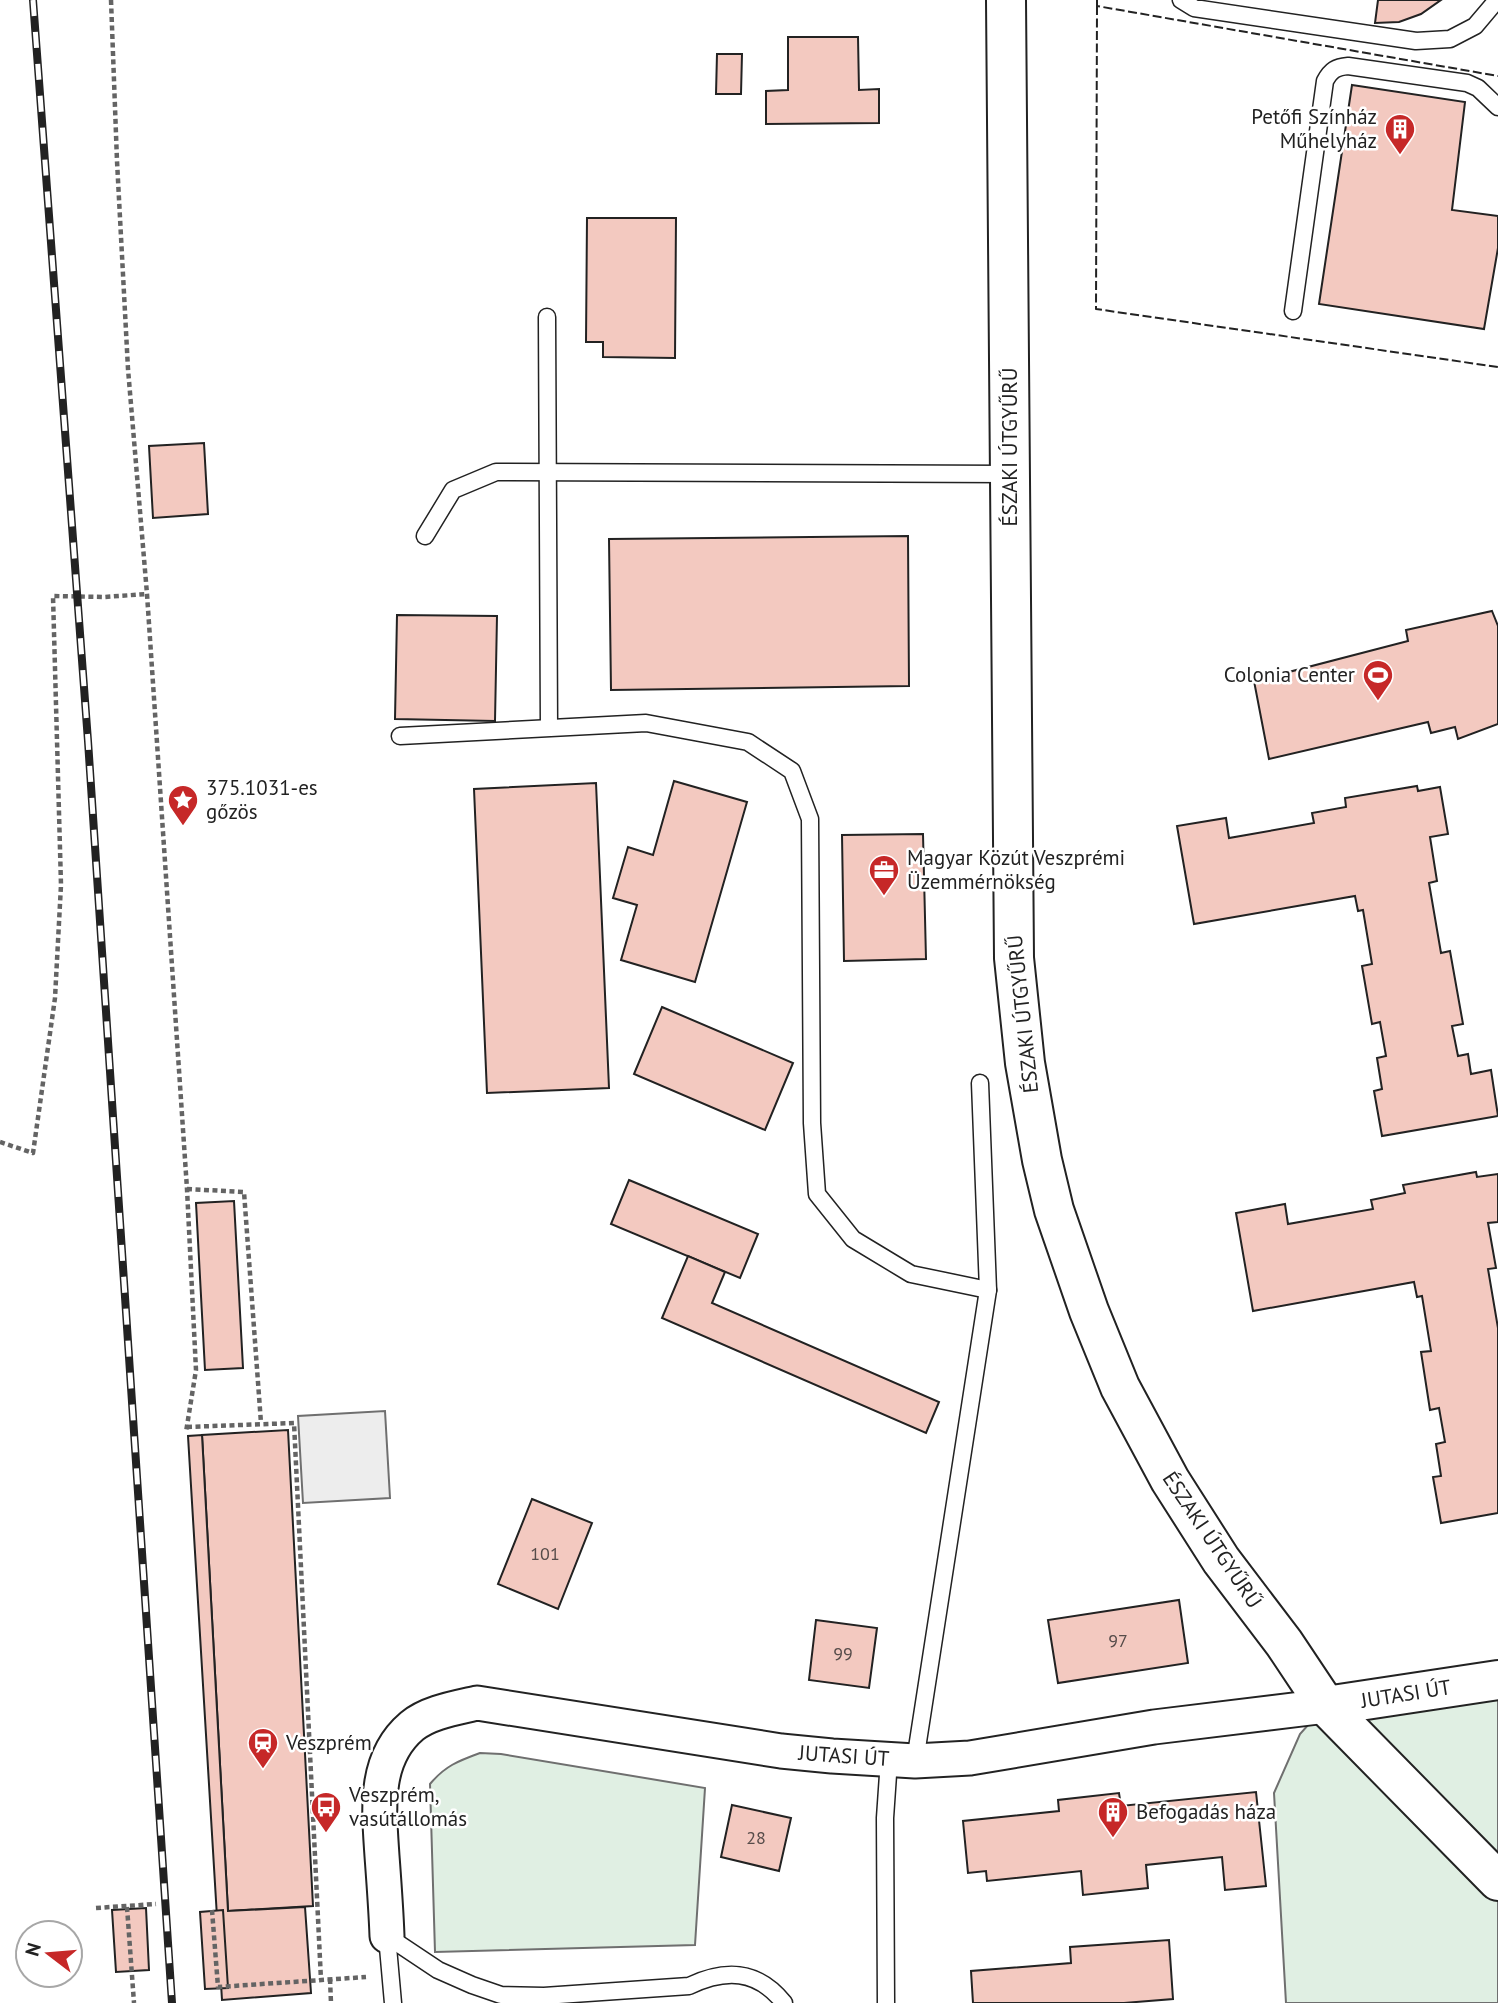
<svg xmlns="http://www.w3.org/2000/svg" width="1498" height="2003" font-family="'PT Sans',sans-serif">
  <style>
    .green { fill: #e0efe3; stroke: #6f6f6f; stroke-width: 2 }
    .parking { fill: #ededed; stroke: #6f6f6f; stroke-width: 2 }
    .building { fill: #f3c9c0; stroke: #222; stroke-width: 2 }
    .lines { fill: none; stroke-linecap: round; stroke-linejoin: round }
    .lane-casing { stroke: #222; stroke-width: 19 }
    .street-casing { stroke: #222; stroke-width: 37 }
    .secondary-casing { stroke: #222; stroke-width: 42 }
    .primary-casing { stroke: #222; stroke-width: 42 }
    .path { stroke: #646464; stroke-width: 4.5; stroke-dasharray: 5 3.5; stroke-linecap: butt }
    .lane { stroke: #fff; stroke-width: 16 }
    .street { stroke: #fff; stroke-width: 33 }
    .secondary { stroke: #fff; stroke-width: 38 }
    .primary { stroke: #fff; stroke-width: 38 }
    .rail-casing { stroke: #222; stroke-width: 8 }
    .rail { stroke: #fff; stroke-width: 5; stroke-dasharray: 16; stroke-linecap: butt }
    .fence { stroke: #222; stroke-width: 2; stroke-dasharray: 9 3.5; stroke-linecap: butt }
    .labels { text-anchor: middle; stroke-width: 5; stroke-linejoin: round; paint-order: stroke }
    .number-label { font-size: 18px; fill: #564c4a }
    .poi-label { font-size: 21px; fill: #222; stroke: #fff; text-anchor: start }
    .street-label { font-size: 21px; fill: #222; stroke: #fff }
  </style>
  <rect width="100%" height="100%" fill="#fff"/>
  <g class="green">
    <path d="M 1498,1672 L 1498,2003 L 1286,2003 L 1274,1793 L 1300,1734 L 1334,1696 Z"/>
    <path d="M 480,1753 L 501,1754 L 705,1788 L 695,1945 L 435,1952 L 430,1784 C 445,1766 458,1761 480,1753 Z"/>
  </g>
  <path class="parking" d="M 385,1411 L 390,1498 L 303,1503 L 298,1416 Z"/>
  <g class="building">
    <path d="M 1378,0 L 1441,0 L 1421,14 L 1399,22 L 1375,23 Z"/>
    <path d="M 788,37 L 858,37 L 859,90 L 879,89 L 879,123 L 766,124 L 766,91 L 788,90 Z"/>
    <path d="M 717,54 L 742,54 L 741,94 L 716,94 Z"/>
    <path d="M 1352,85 L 1465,102 L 1452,210 L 1498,216 L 1498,248 L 1484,329 L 1319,304 Z"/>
    <path d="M 587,218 L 676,218 L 675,358 L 603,357 L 603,342 L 586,342 Z"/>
    <path d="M 204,443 L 208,514 L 153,518 L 149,446 Z"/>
    <path d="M 908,536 L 909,686 L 611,690 L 609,539 Z"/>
    <path d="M 1492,611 L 1498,626 L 1498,724 L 1458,739 L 1455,727 L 1431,733 L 1428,722 L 1269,759 L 1254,681 L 1408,641 L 1406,630 Z"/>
    <path d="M 397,615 L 497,616 L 495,721 L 395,719 Z"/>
    <path d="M 674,781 L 747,802 L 695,982 L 621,960 L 637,905 L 613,898 L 628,847 L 653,855 Z"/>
    <path d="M 596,783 L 609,1088 L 487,1093 L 474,789 Z"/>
    <path d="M 1417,786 L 1418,791 L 1440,787 L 1448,834 L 1430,837 L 1437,881 L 1429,883 L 1441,953 L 1450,951 L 1463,1024 L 1452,1026 L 1458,1056 L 1468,1054 L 1471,1074 L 1491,1070 L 1498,1116 L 1382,1136 L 1374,1091 L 1382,1089 L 1377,1058 L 1386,1056 L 1380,1022 L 1372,1024 L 1362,966 L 1372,964 L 1363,910 L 1358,911 L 1355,896 L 1194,924 L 1177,826 L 1226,818 L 1229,838 L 1314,823 L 1312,813 L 1346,807 L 1345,798 Z"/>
    <path d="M 923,834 L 926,959 L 844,961 L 842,835 Z"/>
    <path d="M 662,1007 L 793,1063 L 765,1130 L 634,1074 Z"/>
    <path d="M 1476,1172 L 1477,1177 L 1498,1174 L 1498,1222 L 1488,1223 L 1496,1268 L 1488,1269 L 1498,1328 L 1498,1513 L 1441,1523 L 1433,1477 L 1441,1476 L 1436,1444 L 1445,1442 L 1439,1408 L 1430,1410 L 1421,1352 L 1431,1351 L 1422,1296 L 1417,1297 L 1414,1282 L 1253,1311 L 1236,1213 L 1285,1204 L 1288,1224 L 1373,1209 L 1371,1200 L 1405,1193 L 1403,1185 Z"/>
    <path d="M 629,1180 L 758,1234 L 740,1278 L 611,1224 Z"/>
    <path d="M 234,1201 L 243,1368 L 205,1370 L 196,1203 Z"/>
    <path d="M 688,1256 L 725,1272 L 712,1303 L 939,1402 L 926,1433 L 662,1318 Z"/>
    <path d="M 288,1430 L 313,1906 L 228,1911 L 202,1435 Z"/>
    <path d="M 202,1435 L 228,1911 L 305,1907 L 311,1993 L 222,2000 L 188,1436 Z"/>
    <path d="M 532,1499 L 592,1523 L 558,1609 L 498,1584 Z"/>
    <path d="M 1179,1600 L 1188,1663 L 1058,1683 L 1048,1620 Z"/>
    <path d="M 816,1620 L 877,1628 L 869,1688 L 809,1680 Z"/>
    <path d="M 1256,1792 L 1266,1886 L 1225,1890 L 1222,1857 L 1146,1865 L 1148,1888 L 1083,1895 L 1081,1871 L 987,1881 L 986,1871 L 968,1873 L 963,1821 L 1059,1811 L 1058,1800 L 1119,1793 L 1121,1806 Z"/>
    <path d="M 732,1805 L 791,1818 L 779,1871 L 721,1857 Z"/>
    <path d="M 146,1908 L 149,1970 L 116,1972 L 112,1910 Z"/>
    <path d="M 223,1910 L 228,1988 L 205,1989 L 200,1912 Z"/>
    <path d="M 1169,1940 L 1173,1999 L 1124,2003 L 973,2003 L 971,1971 L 1071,1963 L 1070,1947 Z"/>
  </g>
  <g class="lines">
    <g class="lane-casing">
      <g id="lane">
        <path d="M 1181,0 L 1194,8 L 1416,41 L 1450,39 L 1475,26 L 1497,0"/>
        <path d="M 1293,311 L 1325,81 C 1331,70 1336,67 1348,66 L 1467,83 L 1478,88 L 1498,107"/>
        <path d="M 547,317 L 549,727"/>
        <path d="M 425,536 L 453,490 L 496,472 L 1010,474"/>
        <path d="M 400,736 L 646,723 L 748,742 L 792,771 L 810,819 L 812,1123 L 817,1194 L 853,1239 L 911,1274 L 988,1290"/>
        <path d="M 915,1761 L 988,1290 L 980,1083"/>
        <path d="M 387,1936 L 438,1970 L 472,1985 L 501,1995 L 544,1996 L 689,1986 C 725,1969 757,1969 784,2003"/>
        <path d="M 387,1936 L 393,2003"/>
        <path d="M 886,2003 L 885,1818 L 889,1760"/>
      </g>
    </g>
    <g class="street-casing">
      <path id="street" d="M 387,1936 C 386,1909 384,1883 382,1856 C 379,1810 373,1759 412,1726 C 429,1712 456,1708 477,1703 L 781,1751 L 832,1756 L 915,1761 L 970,1758 L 1154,1727 L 1326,1706"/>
    </g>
    <g class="secondary-casing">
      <path id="secondary" d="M 1326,1706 L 1498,1680"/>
    </g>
    <g class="primary-casing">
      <path id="primary" d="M 1006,0 L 1014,958 L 1025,1063 L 1042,1160 L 1054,1210 L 1089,1311 L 1120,1387 L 1170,1480 L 1221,1560 L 1284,1643 L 1326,1706 L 1498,1881"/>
    </g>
    <g class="path">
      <path d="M 111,0 L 117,161 L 128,369 L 147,594 L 187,1189 L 196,1370 L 186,1432"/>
      <path d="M 0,1142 L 33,1153 L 55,998 L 61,885 L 53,596 L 104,597 L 147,594"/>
      <path d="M 187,1189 L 244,1192 L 261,1423"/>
      <path d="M 187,1427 L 294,1423 L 321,1980"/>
      <path d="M 127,1907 L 134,2003"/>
      <path d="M 96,1908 L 156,1904"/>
      <path d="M 212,1910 L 218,1987 L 366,1977"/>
      <path d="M 330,1979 L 331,2003"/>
    </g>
    <use href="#lane" class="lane"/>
    <use href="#street" class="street"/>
    <use href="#secondary" class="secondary"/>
    <use href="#primary" class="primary"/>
    <g class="rail-casing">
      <path id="rail" d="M 33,0 L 88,741 L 172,2003"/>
    </g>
    <use href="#rail" class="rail"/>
    <g class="fence">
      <path d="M 1097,0 L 1097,6 L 1498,76"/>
      <path d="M 1097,6 L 1096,309 L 1498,367"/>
    </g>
  </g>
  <defs>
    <g id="building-pin" transform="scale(1.575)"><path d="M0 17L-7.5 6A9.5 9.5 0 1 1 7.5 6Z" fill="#c62828" stroke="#fff"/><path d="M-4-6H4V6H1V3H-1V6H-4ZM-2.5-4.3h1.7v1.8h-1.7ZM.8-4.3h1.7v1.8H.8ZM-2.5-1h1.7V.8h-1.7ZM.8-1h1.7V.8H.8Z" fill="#fff"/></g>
    <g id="stadium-pin" transform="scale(1.575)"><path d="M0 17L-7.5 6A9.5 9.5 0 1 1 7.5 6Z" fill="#c62828" stroke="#fff"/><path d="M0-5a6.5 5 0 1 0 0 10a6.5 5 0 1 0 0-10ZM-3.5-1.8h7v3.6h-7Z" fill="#fff"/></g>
    <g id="sight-pin" transform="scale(1.575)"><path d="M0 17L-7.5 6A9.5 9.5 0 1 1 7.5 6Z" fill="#c62828" stroke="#fff"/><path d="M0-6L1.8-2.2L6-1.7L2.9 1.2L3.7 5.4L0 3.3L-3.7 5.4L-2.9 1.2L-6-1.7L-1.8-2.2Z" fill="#fff"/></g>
    <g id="office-pin" transform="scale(1.575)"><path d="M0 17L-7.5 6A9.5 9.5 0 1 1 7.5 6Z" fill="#c62828" stroke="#fff"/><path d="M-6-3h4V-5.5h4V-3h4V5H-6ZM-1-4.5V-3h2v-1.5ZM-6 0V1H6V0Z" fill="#fff"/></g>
    <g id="station-pin" transform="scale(1.575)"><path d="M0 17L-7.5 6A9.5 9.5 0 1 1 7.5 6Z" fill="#c62828" stroke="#fff"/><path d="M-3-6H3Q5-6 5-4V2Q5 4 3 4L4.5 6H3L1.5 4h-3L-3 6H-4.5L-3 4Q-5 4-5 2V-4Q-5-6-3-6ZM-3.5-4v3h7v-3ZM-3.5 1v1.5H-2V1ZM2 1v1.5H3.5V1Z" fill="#fff"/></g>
    <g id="bus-pin" transform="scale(1.575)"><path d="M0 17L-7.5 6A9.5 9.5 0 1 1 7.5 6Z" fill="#c62828" stroke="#fff"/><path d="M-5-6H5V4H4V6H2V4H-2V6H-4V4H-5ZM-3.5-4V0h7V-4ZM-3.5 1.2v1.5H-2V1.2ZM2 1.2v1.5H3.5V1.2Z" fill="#fff"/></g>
  </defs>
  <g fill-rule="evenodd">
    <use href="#building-pin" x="1400" y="129"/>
    <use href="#stadium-pin" x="1378" y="675"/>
    <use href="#sight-pin" x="183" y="800"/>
    <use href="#office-pin" x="884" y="870"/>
    <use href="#station-pin" x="263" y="1743"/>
    <use href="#bus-pin" x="326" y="1807"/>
    <use href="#building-pin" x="1113" y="1812"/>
  </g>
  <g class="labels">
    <g class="number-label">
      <text x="545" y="1560">101</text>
      <text x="1118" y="1647">97</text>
      <text x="843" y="1660">99</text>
      <text x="756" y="1844">28</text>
    </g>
    <g class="poi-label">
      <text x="1377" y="124" text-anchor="end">Petőfi Színház<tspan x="1377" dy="24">Műhelyház</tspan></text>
      <text x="1355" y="682" text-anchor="end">Colonia Center</text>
      <text x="206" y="795">375.1031-es<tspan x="206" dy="24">gőzös</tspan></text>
      <text x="907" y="865">Magyar Közút Veszprémi<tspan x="907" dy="24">Üzemmérnökség</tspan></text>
      <text x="286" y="1750">Veszprém</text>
      <text x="349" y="1802">Veszprém,<tspan x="349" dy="24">vasútállomás</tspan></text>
      <text x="1136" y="1819">Befogadás háza</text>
    </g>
    <g class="street-label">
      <text transform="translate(1010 447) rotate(-90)" y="7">ÉSZAKI ÚTGYŰRŰ</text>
      <text transform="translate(1023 1014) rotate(-96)" y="7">ÉSZAKI ÚTGYŰRŰ</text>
      <text transform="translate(1212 1540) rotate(56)" y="7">ÉSZAKI ÚTGYŰRŰ</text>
      <text transform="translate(1406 1694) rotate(-9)" y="7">JUTASI ÚT</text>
      <text transform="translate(844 1756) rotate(4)" y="7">JUTASI ÚT</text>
    </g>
  </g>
  <g transform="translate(49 1954) rotate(286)"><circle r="33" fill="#ffffff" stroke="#a7a7a7" stroke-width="2"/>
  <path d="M0-5L12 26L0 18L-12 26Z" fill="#c62828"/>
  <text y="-10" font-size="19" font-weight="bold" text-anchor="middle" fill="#222222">N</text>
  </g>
</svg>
